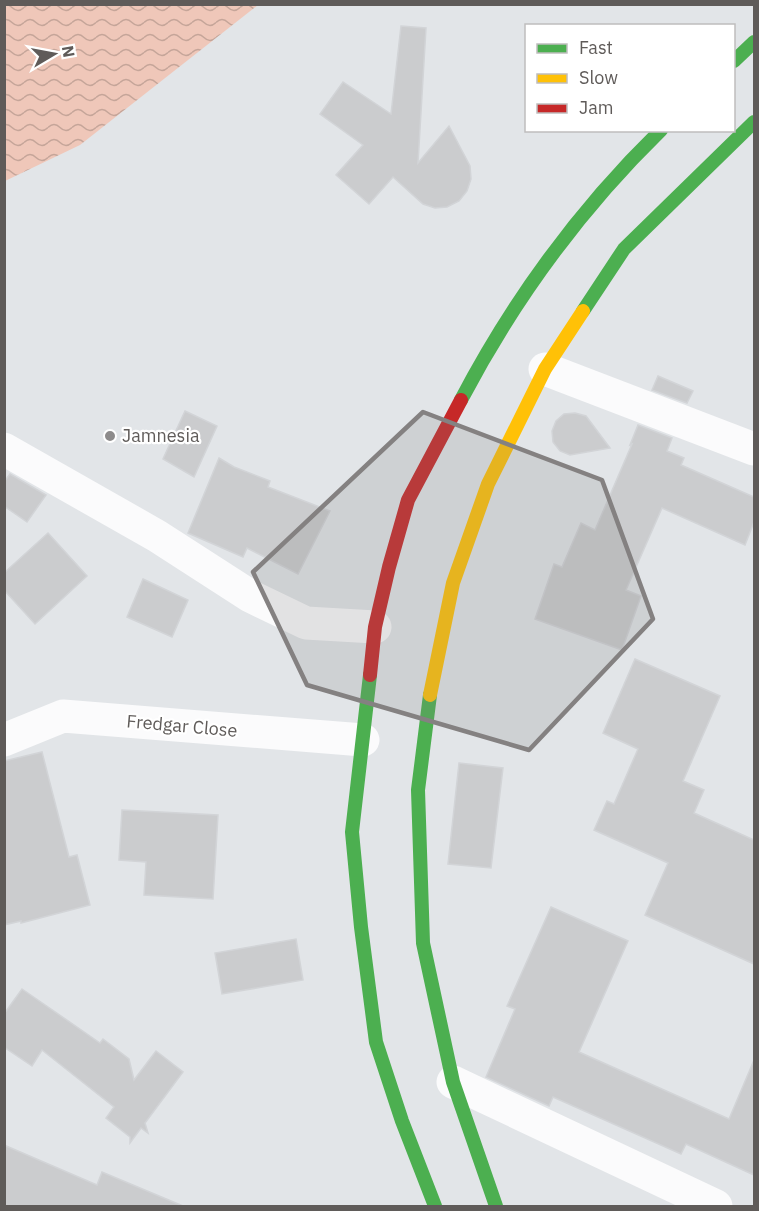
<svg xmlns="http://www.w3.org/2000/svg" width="759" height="1211" font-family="'IBM Plex Sans',sans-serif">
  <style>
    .water { fill: url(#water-waves) }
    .building { fill: #cbccce; stroke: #d2d4d7; stroke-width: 1.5 }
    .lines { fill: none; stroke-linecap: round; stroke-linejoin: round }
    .street { stroke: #fbfbfc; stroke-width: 33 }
    .fast { stroke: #4caf50; stroke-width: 14 }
    .slow { stroke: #ffc107; stroke-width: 14 }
    .jam { stroke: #c62828; stroke-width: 14 }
    .marked { fill: #848181; fill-opacity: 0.2; stroke: #848181; stroke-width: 4.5; stroke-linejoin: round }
    .poi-dot { fill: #8d8b8b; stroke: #fff; stroke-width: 2 }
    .labels { text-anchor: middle; stroke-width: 4.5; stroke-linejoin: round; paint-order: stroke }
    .poi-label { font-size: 18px; fill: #5f5b59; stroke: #fff; text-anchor: start }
    .street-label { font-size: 18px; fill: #5f5b59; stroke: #fff }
  </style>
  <defs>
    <pattern id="water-waves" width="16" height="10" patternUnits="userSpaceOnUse" patternTransform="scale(1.5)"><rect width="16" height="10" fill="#efc7b9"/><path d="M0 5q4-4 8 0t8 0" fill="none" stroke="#c5a599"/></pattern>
  </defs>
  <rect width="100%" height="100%" fill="#e2e5e8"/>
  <path class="water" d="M 4,5 L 5,4 L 258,5 L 80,145 L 5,181 Z"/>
  <g class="building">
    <path d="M 401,26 L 426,28 L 418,163 L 449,126 L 470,166 L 471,179 L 467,191 L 459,201 L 447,207 L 435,208 L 423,204 L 393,177 L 369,204 L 336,175 L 363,145 L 320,114 L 343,82 L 391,114 Z"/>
    <path d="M 658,376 L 693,391 L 687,403 L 652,390 Z"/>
    <path d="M 185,411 L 217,426 L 194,477 L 163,459 Z"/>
    <path d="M 575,413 L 586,416 L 610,448 L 570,455 L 560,451 L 553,442 L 552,431 L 556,421 L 564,414 Z"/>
    <path d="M 638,425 L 672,438 L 667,451 L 684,458 L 681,465 L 754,497 L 754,522 L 745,545 L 662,508 L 626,590 L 641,596 L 622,650 L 535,619 L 554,564 L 562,567 L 581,523 L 595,530 L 632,444 L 630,445 Z"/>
    <path d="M 219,458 L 234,467 L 270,481 L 268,487 L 330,511 L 298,574 L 247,548 L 243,557 L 188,533 Z"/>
    <path d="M 10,474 L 46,495 L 27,522 L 4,506 L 4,482 Z"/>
    <path d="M 48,533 L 87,576 L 35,624 L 4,590 L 4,573 Z"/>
    <path d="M 143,579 L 188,600 L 172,637 L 127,617 Z"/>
    <path d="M 635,659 L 720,696 L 683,781 L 704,790 L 694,813 L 754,840 L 754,964 L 645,915 L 668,863 L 594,830 L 607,801 L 614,804 L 638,749 L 603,733 Z"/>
    <path d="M 42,752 L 69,857 L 77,855 L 90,905 L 21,923 L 21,921 L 4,925 L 4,761 Z"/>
    <path d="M 459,763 L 503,768 L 491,868 L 448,864 Z"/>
    <path d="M 122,810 L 218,815 L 213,899 L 144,895 L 146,862 L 119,860 Z"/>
    <path d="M 551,907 L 628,941 L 579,1052 L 729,1119 L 754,1060 L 754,1175 L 686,1144 L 681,1154 L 553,1097 L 549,1106 L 486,1077 L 515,1009 L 507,1006 Z"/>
    <path d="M 296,939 L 303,980 L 222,994 L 215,953 Z"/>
    <path d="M 22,989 L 100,1043 L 103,1039 L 129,1059 L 134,1080 L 156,1051 L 183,1072 L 145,1123 L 148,1133 L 141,1128 L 130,1143 L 130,1137 L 106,1118 L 114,1107 L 42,1050 L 32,1066 L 4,1047 L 4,1014 Z"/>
    <path d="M 4,1145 L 97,1185 L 102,1172 L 183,1206 L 4,1206 Z"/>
  </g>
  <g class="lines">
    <g class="street">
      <path d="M 545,369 L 754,449"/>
      <path d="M 4,449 L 157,536 L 250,596 L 306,623 L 375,627"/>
      <path d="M 4,740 L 63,716 L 363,740"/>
      <path d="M 453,1082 L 716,1206"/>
    </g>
    <g class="fast">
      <path d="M 734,61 L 754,42"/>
      <path d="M 583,311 L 624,249 L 754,122"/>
      <path d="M 461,400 C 514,299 579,210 661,130"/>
      <path d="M 370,675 L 352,832 L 361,927 L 376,1042 L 402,1121 L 435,1206"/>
      <path d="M 430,695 L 418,790 L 423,943 L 453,1082 L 496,1206"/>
    </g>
    <path class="slow" d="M 430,695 L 453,583 L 488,484 L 545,369 L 583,311"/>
    <path class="jam" d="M 370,675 L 375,627 L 389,567 L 408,500 L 461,400"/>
  </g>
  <path class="marked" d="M 423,412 L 602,480 L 653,619 L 529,750 L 307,685 L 253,572 Z"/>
  <circle class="poi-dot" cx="110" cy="436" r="6"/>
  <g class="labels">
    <g class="poi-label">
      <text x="122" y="442">Jamnesia</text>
    </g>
    <g class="street-label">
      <text transform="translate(182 726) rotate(5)" y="6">Fredgar Close</text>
    </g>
  </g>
  <rect width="759" height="1211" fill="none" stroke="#5f5b59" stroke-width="12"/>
  <rect x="525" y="24" width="210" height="108" fill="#ffffff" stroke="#bfbdbd" stroke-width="1.5"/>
  <rect x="537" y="44" width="30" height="9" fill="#4caf50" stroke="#bfbdbd" stroke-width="1.5"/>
  <text x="579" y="54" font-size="18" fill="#5f5b59">Fast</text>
  <rect x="537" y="74" width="30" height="9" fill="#ffc107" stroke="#bfbdbd" stroke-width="1.5"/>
  <text x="579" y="84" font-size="18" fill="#5f5b59">Slow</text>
  <rect x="537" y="104" width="30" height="9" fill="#c62828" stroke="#bfbdbd" stroke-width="1.5"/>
  <text x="579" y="114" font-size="18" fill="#5f5b59">Jam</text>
  <g transform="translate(54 54) rotate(80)" stroke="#ffffff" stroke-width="4.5" paint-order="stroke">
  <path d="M0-4.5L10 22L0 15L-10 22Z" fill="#5f5b59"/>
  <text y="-9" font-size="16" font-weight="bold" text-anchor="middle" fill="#5f5b59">N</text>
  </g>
</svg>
